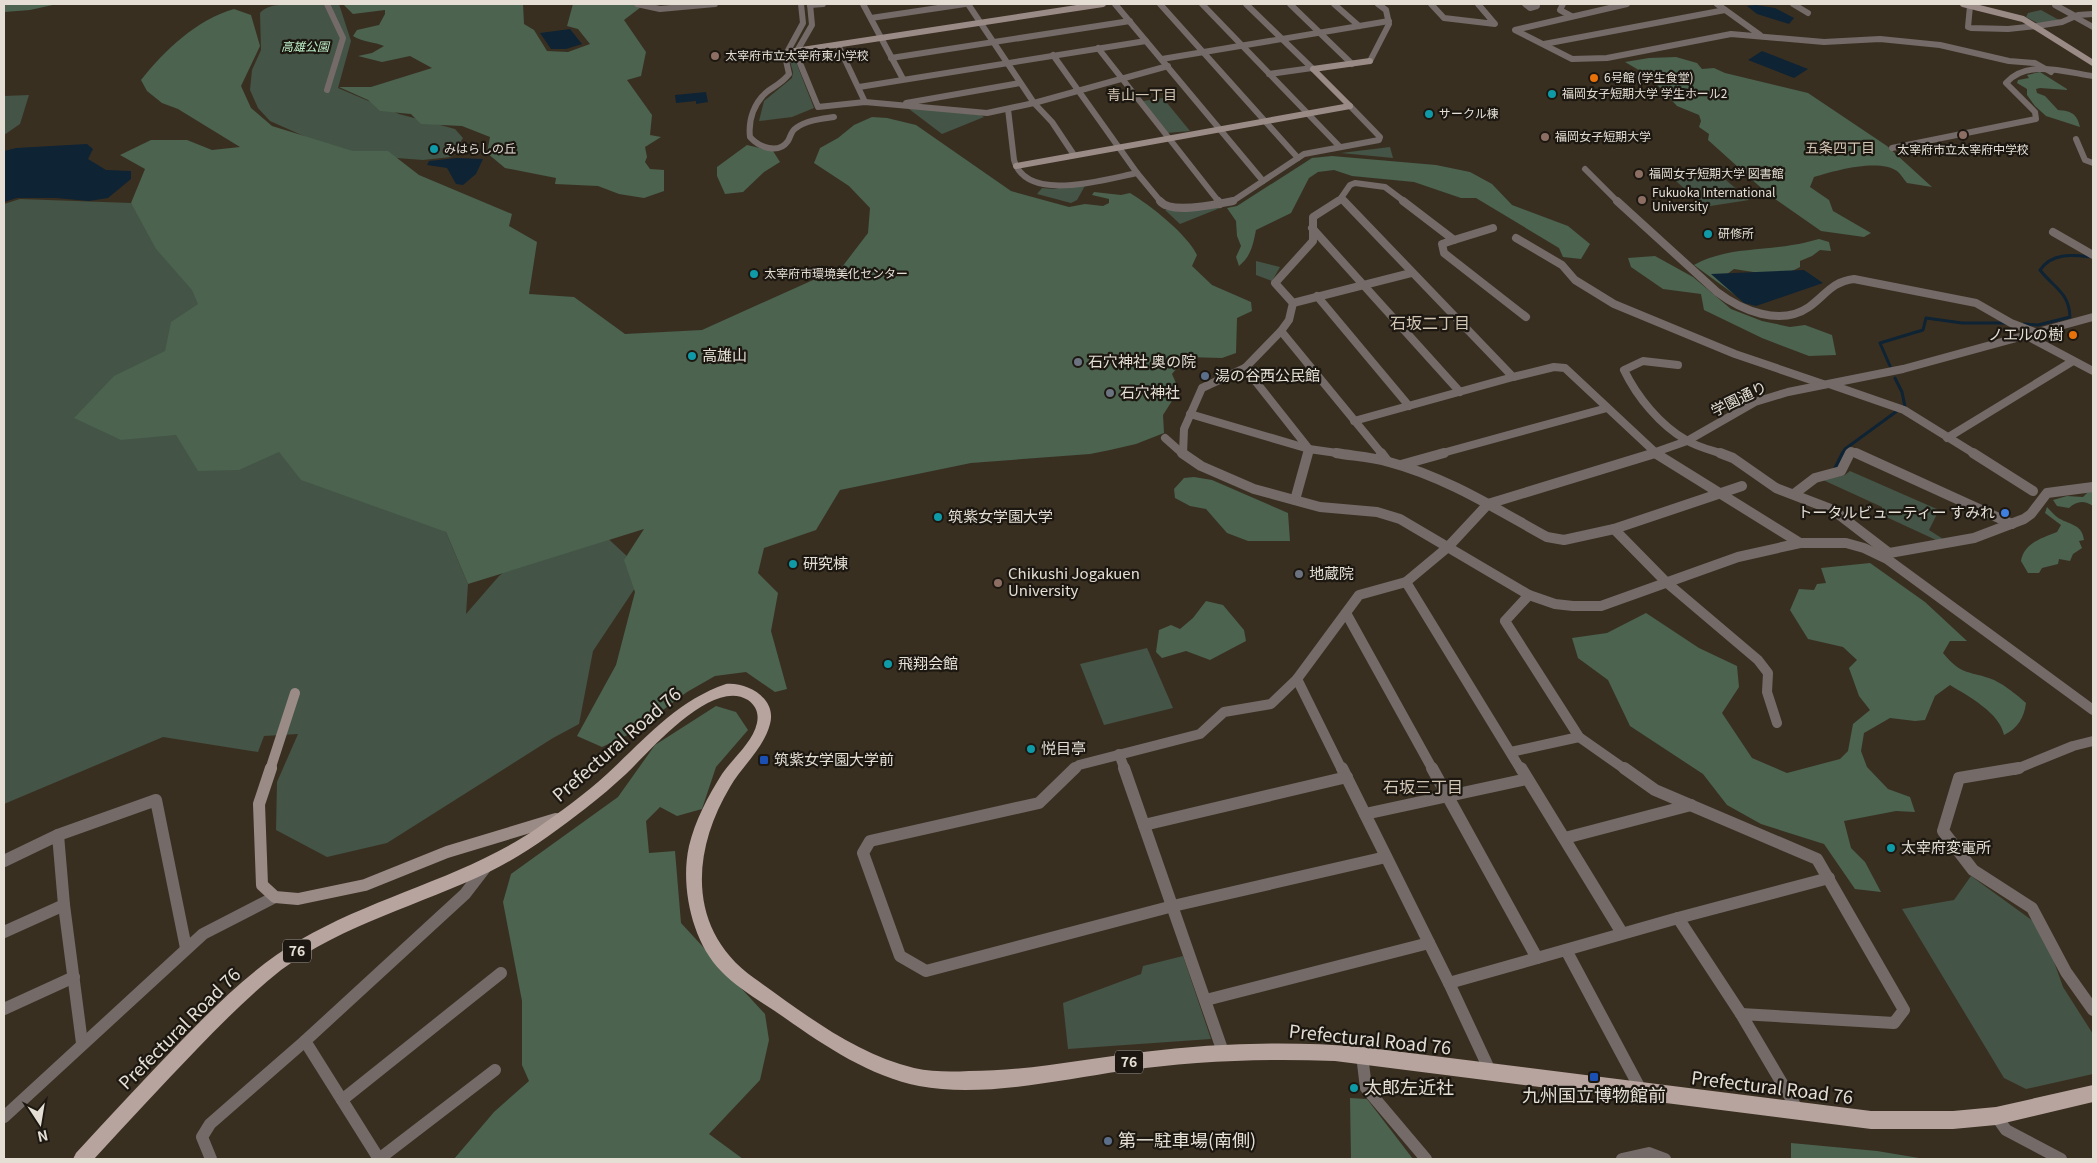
<svg xmlns="http://www.w3.org/2000/svg" width="2097" height="1163" font-family="Georgia,'Noto Sans JP',serif">
<style>
.green{fill:#445446}
.forest{fill:#4b634f}
.water{fill:#0e2334}
.lines{fill:none;stroke-linecap:round;stroke-linejoin:round}
.stream-far1{stroke:#0e2334;stroke-width:3}
.stream{stroke:#0e2334;stroke-width:4}
.street-far3{stroke:#746b68;stroke-width:6}
.street-far2{stroke:#746b68;stroke-width:8}
.street-far1{stroke:#746b68;stroke-width:10}
.street{stroke:#746b68;stroke-width:12}
.secondary-far2{stroke:#9a8b87;stroke-width:6}
.secondary-far1{stroke:#9a8b87;stroke-width:10}
.secondary{stroke:#9a8b87;stroke-width:12}
.primary{fill:#b7a49e;fill-rule:evenodd}
.education-dot{fill:#8d6e63;stroke:#1c1811;stroke-width:2}
.food-dot{fill:#e8710a;stroke:#1c1811;stroke-width:2}
.culture-dot{fill:#0f9aa8;stroke:#1c1811;stroke-width:2}
.worship-dot{fill:#6b7280;stroke:#1c1811;stroke-width:2}
.service-dot{fill:#5c6f8a;stroke:#1c1811;stroke-width:2}
.shop-dot{fill:#3f7fe0;stroke:#1c1811;stroke-width:2}
.transit-dot{fill:#1a4fb4;stroke:#1c1811;stroke-width:2}
.labels{text-anchor:middle;stroke-width:4.5;stroke-linejoin:round;paint-order:stroke}
.far-park-label{font-size:12px;font-style:italic;fill:#bcecc5;stroke:#1c1811}
.far-poi-label{font-size:12px;fill:#e4ded5;stroke:#1c1811;text-anchor:start}
.far-neighbourhood-label{font-size:14px;fill:#d2c5b4;stroke:#1c1811}
.shield{fill:#1c1811;stroke:#a8a39a;stroke-width:1}
.shield-label{font-size:14px;font-weight:bold;fill:#e4ded5}
.poi-label{font-size:15px;fill:#e4ded5;stroke:#1c1811;text-anchor:start}
.street-label{font-size:15px;fill:#e4ded5;stroke:#1c1811}
.neighbourhood-label{font-size:16px;fill:#d2c5b4;stroke:#1c1811}
.near-street-label{font-size:18px;fill:#e4ded5;stroke:#1c1811}
.near-poi-label{font-size:18px;fill:#e4ded5;stroke:#1c1811;text-anchor:start}
</style>
<rect width="100%" height="100%" fill="#392f21"/>
<!-- green -->
<g class="green">
<path d="M297 4H339L351 41 338 88 399 114 455 129 463 138 451 157 423 160 344 154 270 121 258 108 250 90 252 70 261 50 260 13C269 3 284 5 297 4Z"/>
<polygon points="2041,10 2059,20 2039,24 2026,17 2028,13"/>
<polygon points="794,57 814,108 792,117 759,121 764,101 792,78 793,72 789,58"/>
<polygon points="29,95 20,124 4,135 4,96"/>
<polygon points="1163,98 1190,131 1167,133 1143,101"/>
<polygon points="910,108 981,115 984,117 942,134 909,109"/>
<polygon points="1390,147 1393,158 1341,153"/>
<polygon points="1719,174 1749,200 1704,207 1675,180"/>
<polygon points="1086,184 1077,200 1071,203 1037,194 1042,188 1054,189"/>
<polygon points="20,199 131,203 221,294 298,448 446,532 468,584 466,614 499,576 523,557 601,532 645,573 593,651 579,724 553,738 387,843 327,857 276,830 277,782 298,734 264,736 258,752 163,737 4,804 4,204"/>
<polygon points="1225,206 1180,224 1165,210"/>
<polygon points="1256,261 1280,267 1272,281 1256,275"/>
<polygon points="1850,471 1939,510 1929,530 1943,539 1936,540 1882,515 1882,507 1823,480 1845,475"/>
<polygon points="1147,648 1173,708 1104,725 1080,664"/>
<polygon points="1971,876 2033,921 2052,956 2063,987 2093,1034 2093,1074 2026,1089 2004,1078 1902,909 1954,900"/>
<polygon points="1183,956 1211,1039 1068,1049 1063,1003 1141,974 1143,966"/>
</g>
<!-- forest -->
<g class="forest">
<polygon points="4,4 57,4 30,10 4,12"/>
<path d="M348 4H523L524 24 534 30 547 51 568 52 590 44 578 29 567 26 573 4H631L641 7 624 20 646 52 641 76 627 80 652 115 650 135 661 137 645 147 647 157 645 162 650 169 664 170V191L644 198 619 194 598 186 555 184 556 178 505 168 487 153 490 137 462 126 421 124 411 114 380 111 368 100 339 87H371L432 68 410 56 382 62 358 56 372 53 384 46C375 42 362 42 353 36L357 30 379 25 385 14V10L353 14 344 5Z"/>
<path d="M234 9 251 15 260 46 241 86 251 108 272 126 353 151H388L419 175 512 214 509 226 537 242 529 294 574 297 625 334 702 330 842 267 868 233 870 208 849 186 814 163 820 148 838 138 854 125 872 117 887 118 916 125 1011 191 1069 207 1085 204 1103 206 1109 203V199L1092 195 1094 192 1121 195 1130 193C1150 205 1187 234 1197 255L1192 266 1212 285 1251 302 1252 311 1237 318 1236 353 1222 358 1186 357 1172 374 1179 390 1163 415 1164 433 1136 444 1110 450 1090 454 971 463 840 490 816 530 764 548 758 573 778 593 771 631 787 689 775 692 746 672 715 676 687 692 632 733 602 747 577 736 616 665 635 592 624 560 644 529 468 584 446 532 301 480 279 452 239 470 198 471 176 435 121 440 74 418 114 376 165 351 171 322 198 304 192 290 156 249 131 203 145 169 120 155 151 140H187L212 150 240 147 178 109 162 103 147 91 141 80C165 50 196 20 234 9Z"/>
<path d="M1676 57 1697 63 1702 69 1714 68 1725 73 1808 93 1887 146 1932 187 1907 183C1904 180 1901 174 1897 171 1879 158 1833 171 1814 177L1810 187 1829 200 1833 211 1871 233 1864 237 1821 231 1768 194 1708 140 1709 134 1699 127 1701 121 1699 115 1677 106 1649 76 1625 62 1649 58Z"/>
<path d="M2040 72 2067 89V90L2040 88 2036 89 2037 93 2045 96 2058 110C2072 111 2077 114 2080 127L2046 116 2035 106 2027 95V89L2017 83 2018 80 2029 78 2027 75Z"/>
<polygon points="747,145 773,151 780,162 764,172 743,192 725,194 717,176 717,167"/>
<path d="M1332 156 1436 165 1470 172 1492 184 1512 205 1568 226 1590 244 1581 259 1563 257 1559 248 1476 198H1461L1414 182 1352 176 1334 170 1318 172 1309 178 1291 213 1256 230C1253 245 1251 256 1239 266L1236 257 1241 246 1237 236 1236 221 1227 208 1237 206 1312 158Z"/>
<path d="M1819 239 1829 242 1831 251 1820 250 1812 256 1800 261V267C1780 279 1756 272 1734 269L1723 277 1759 300 1735 295 1694 265C1724 248 1759 251 1792 245 1801 244 1810 241 1819 239Z"/>
<polygon points="1655,256 1693,277 1731,309 1762,321 1790,327 1805,325 1832,335 1836,355 1809,356 1762,338 1704,310 1701,294 1663,289 1631,267 1628,258"/>
<polygon points="1194,477 1212,480 1288,513 1290,541 1248,541 1227,533 1206,509 1190,506 1175,498 1174,489 1184,478"/>
<path d="M2090 490 2093 491V506C2084 500 2077 501 2069 508L2057 506 2053 500 2067 496 2083 497Z"/>
<path d="M2047 507C2050 510 2053 514 2057 517 2068 525 2082 523 2084 540L2079 541 2082 548 2073 554 2070 561 2059 559 2058 564 2042 568 2039 573H2028L2021 561C2024 543 2042 538 2057 532L2061 525 2045 513Z"/>
<path d="M1870 563 1925 602 1967 641H1950L1943 653C1963 677 1969 670 1994 680 2006 686 2016 694 2026 703 2024 718 2018 728 2004 735 2000 713 1968 696 1950 685L1935 696 1925 720 1915 721 1890 718 1864 733 1861 751 1867 767 1888 789 1910 797 1915 812 1896 811 1844 821 1851 848 1865 862 1881 892 1855 889 1824 844 1761 824 1727 805 1703 774 1630 726 1608 680 1578 658 1572 638 1607 633 1646 613 1699 648 1737 666 1739 687 1722 713 1752 758 1787 773 1840 759 1848 751 1853 724 1870 710 1859 696 1849 668 1857 660 1843 647 1808 639 1790 610 1799 589 1814 590 1817 584 1826 583 1821 568Z"/>
<polygon points="1206,601 1223,605 1244,630 1246,641 1210,660 1186,651 1162,658 1156,652 1159,630 1171,625 1180,629 1193,618"/>
<polygon points="716,706 736,712 748,730 716,767 702,809 677,816 660,807 646,821 649,853 675,851 681,923 765,1014 769,1040 760,1080 709,1134 743,1159 454,1159 494,1112 529,1081 522,1065 522,1001 503,902 511,874 618,797 655,745"/>
<polygon points="1350,1098 1367,1099 1413,1159 1351,1159"/>
<polygon points="1791,1143 1877,1151 1925,1159 1791,1159"/>
</g>
<!-- water -->
<g class="water">
<polygon points="1756,5 1775,8 1794,18 1789,24 1757,14 1747,6"/>
<polygon points="570,29 582,44 566,49 551,49 540,33"/>
<polygon points="1762,51 1808,69 1794,78 1748,60"/>
<polygon points="706,92 708,102 696,104 696,101 676,103 675,95"/>
<polygon points="87,144 93,149 88,159 106,170 131,171 131,179 108,198 89,201 56,198 17,198 4,202 4,151 16,148"/>
<polygon points="457,158 483,159 476,174 463,185 456,184 447,168 427,165 429,161"/>
<polygon points="1804,270 1823,283 1756,306 1744,303 1711,274"/>
</g>
<g class="lines">
<!-- stream-far1 -->
<g class="stream-far1">
<path d="M2024 324 2038 325 2070 317C2069 292 2054 288 2040 270 2052 252 2073 255 2092 257"/>
<polyline points="1890,366 1880,343 1923,330 1926,318 1962,323 2006,323"/>
<polyline points="1895,378 1902,392 1905,407"/>
<polyline points="1842,454 1845,449 1897,411"/>
</g>
<!-- stream -->
<polyline class="stream" points="1835,469 1843,453"/>
<!-- street-far3 -->
<g class="street-far3">
<polyline points="327,4 343,38 327,90"/>
<polyline points="637,4 660,9 715,4"/>
<path d="M801 4 803 23 785 56 789 74C783 82 775 86 768 91 754 102 748 120 750 137 759 147 778 155 788 141 791 136 791 131 796 128 807 120 821 119 834 117"/>
<polyline points="863,4 903,79"/>
<polyline points="968,4 1034,103 1052,122 1074,155"/>
<polyline points="1115,4 1263,181"/>
<polyline points="1160,4 1298,158"/>
<polyline points="1202,4 1340,147"/>
<polyline points="1246,4 1313,69"/>
<polyline points="1290,4 1352,64"/>
<polyline points="1334,4 1359,26"/>
<polyline points="1431,4 1444,18 1495,24 1478,4"/>
<polyline points="1525,4 1530,8 1537,6 1537,4"/>
<polyline points="1563,4 1560,10 1571,16"/>
<polyline points="1627,4 1515,30 1572,59 1607,58 1731,34 1824,42 1880,39 1940,45 2009,61 2035,63 2051,72"/>
<polyline points="1717,4 1760,35"/>
<polyline points="1793,4 1808,13"/>
<polyline points="2058,4 2055,5 2075,16"/>
<polyline points="810,5 823,4"/>
<polyline points="1970,6 1968,27 1971,28 2008,29 2037,26 2062,22 2078,15 2093,14"/>
<polyline points="2075,17 2093,27"/>
<polyline points="871,18 965,4"/>
<polyline points="1544,44 1725,10"/>
<polyline points="838,45 865,102"/>
<polyline points="1098,48 1219,202"/>
<polyline points="795,51 818,107 865,102 987,113 1034,103 1168,66"/>
<polyline points="797,51 812,25 810,4"/>
<polyline points="1053,55 1137,173 1161,202"/>
<polyline points="891,58 1130,21"/>
<polyline points="1162,59 1389,21"/>
<polyline points="1370,61 1389,24 1386,10 1378,4"/>
<polyline points="1269,74 1312,68"/>
<polyline points="859,87 1146,41"/>
<polyline points="906,103 1020,83"/>
<path d="M1008 109 1014 160C1026 204 1106 179 1137 173"/>
<polyline points="2076,139 2085,160 2093,163"/>
<path d="M1892 148 2036 119 2035 112 2006 83C2027 59 2065 72 2093 76"/>
<polyline points="1585,169 1618,202"/>
<polyline points="1226,202 1233,201 1304,154 1379,140 1380,137 1350,106"/>
<polyline points="1337,202 1341,198"/>
<polyline points="1345,202 1341,198 1350,185 1355,183 1385,187 1405,202"/>
</g>
<!-- street-far2 -->
<g class="street-far2">
<path d="M1160 201C1171 215 1217 204 1233 201"/>
<polyline points="1218,201 1220,204"/>
<polyline points="1344,201 1513,377 1554,367 1565,368 1657,454"/>
<polyline points="1403,201 1454,240 1442,244 1444,253 1526,317"/>
<path d="M1617 201 1717 292C1741 310 1780 327 1809 307 1826 295 1831 282 1854 279L1976 303 2011 323 2037 333"/>
<polyline points="1312,228 1460,392"/>
<polyline points="2053,232 2093,255"/>
<polyline points="1516,238 1562,265 1575,280 1614,304 1735,354 1823,384"/>
<polyline points="1454,240 1493,228"/>
<polyline points="1317,296 1409,406"/>
<polyline points="1293,303 1411,273"/>
<polyline points="1281,331 1382,454"/>
<polyline points="2027,336 2093,371"/>
<path d="M1678 365 1643 361 1624 370C1637 397 1660 425 1686 440 1697 447 1711 450 1723 454"/>
<polyline points="1829,384 1904,410 1975,454"/>
<polyline points="1190,414 1309,449 1245,368"/>
<polyline points="1354,421 1513,377"/>
<polyline points="1165,438 1183,454"/>
<polyline points="1947,438 2073,361"/>
<polyline points="1183,454 1184,429 1202,388 1245,368 1281,331 1289,320 1293,303 1275,283 1313,241 1313,217 1338,201"/>
<polyline points="1308,454 1309,449 1344,454"/>
<polyline points="1439,454 1607,408"/>
<polyline points="1650,454 1687,441 1755,402 1788,392 1903,369 2093,317"/>
<polyline points="1849,454 1851,451 1858,454"/>
</g>
<!-- street-far1 -->
<g class="street-far1">
<polyline points="1182,453 1201,466 1254,489 1320,507 1377,512 1400,519 1529,595 1555,604 1573,606 1601,606 1738,557 1800,543 1846,543 1864,548 1887,559 2093,710"/>
<path d="M1336 453C1353 456 1372 457 1389 462 1446 477 1496 509 1547 537L1564 540 1614 529 1742 486"/>
<polyline points="1381,453 1387,461"/>
<polyline points="1655,453 1800,543"/>
<polyline points="1720,453 1733,458 1776,488 1833,510 1889,553"/>
<polyline points="1856,453 2012,524"/>
<polyline points="1973,453 2033,491"/>
<polyline points="1401,465 1444,453"/>
<polyline points="1794,494 1815,478 1841,471 1850,453"/>
<polyline points="1295,500 1308,453"/>
<polyline points="1614,529 1666,582 1758,660 1768,673 1767,692 1777,723"/>
<polyline points="1884,554 1974,538 2024,519 2031,514 2047,493 2093,487"/>
<polyline points="1406,582 1521,770"/>
<polyline points="1529,595 1505,621 1579,737 1626,770"/>
<polyline points="1346,613 1433,770"/>
<polyline points="1297,679 1342,770"/>
<polyline points="1511,752 1579,737"/>
<polyline points="1119,754 1125,770"/>
<polyline points="1074,770 1079,765 1200,734 1224,712 1271,704 1297,679 1359,595 1406,582 1448,547 1488,504 1655,453"/>
<polyline points="2014,770 2073,746 2093,741"/>
</g>
<!-- street -->
<g class="street">
<polyline points="1075,768 1039,803 870,841 863,853 900,956 926,971 1173,906 1386,857"/>
<polyline points="1124,768 1223,1052"/>
<polyline points="1342,768 1449,983 1491,1073"/>
<polyline points="1432,768 1537,958"/>
<polyline points="1521,768 1622,933"/>
<polyline points="1624,768 1655,790 1817,859 1904,1010 1894,1023 1741,1014 1799,1112"/>
<polyline points="2019,768 1959,778 1943,831 1973,870 2032,908 2066,972 2093,1010"/>
<polyline points="1365,814 1527,779"/>
<polyline points="1144,825 1347,777"/>
<polyline points="58,835 156,800 186,948"/>
<polyline points="1565,838 1691,805"/>
<polyline points="4,861 58,835 64,905 82,1043"/>
<polyline points="1678,918 1829,878"/>
<polyline points="4,932 64,905"/>
<polyline points="1566,950 1642,1092"/>
<polyline points="1449,983 1678,918 1741,1014"/>
<polyline points="1206,1000 1429,943"/>
<polyline points="4,1009 74,977"/>
<polyline points="1362,1055 1366,1088 1426,1159"/>
<polyline points="342,1100 501,973"/>
<polyline points="1996,1116 2006,1130 2061,1159"/>
<polyline points="4,1117 203,934 275,897"/>
<polyline points="211,1159 202,1137 210,1124 305,1041"/>
<polyline points="379,1159 305,1041 465,894 485,868"/>
<polyline points="379,1159 495,1070"/>
<polyline points="1622,1159 1649,1153 1665,1159"/>
</g>
<!-- secondary-far2 -->
<g class="secondary-far2">
<polyline points="1963,4 2023,19 2093,63"/>
<polyline points="789,52 1103,4"/>
<polyline points="1350,106 1313,69 1370,61"/>
<polyline points="1016,166 1350,106"/>
</g>
<!-- secondary-far1 -->
<polyline class="secondary-far1" points="270,770 295,693"/>
<!-- secondary -->
<polyline class="secondary" points="271,768 259,804 262,885 275,897 298,899 365,885 447,852 556,819"/>
<!-- primary -->
<path class="primary" d="M726 684C748 682 777 699 770 724 764 748 742 766 730 787 691 852 687 930 754 978 803 1013 855 1054 914 1068 932 1072 951 1072 969 1071 1028 1071 1085 1059 1143 1052 1216 1043 1289 1041 1362 1047L1871 1111H1953L1996 1107 2093 1085V1102L1996 1125 1953 1129H1871L1335 1061C1263 1058 1193 1061 1122 1071 1059 1080 982 1098 919 1086 870 1076 826 1047 785 1018 764 1003 739 990 721 971 692 942 680 886 689 846 695 821 708 796 722 774 733 758 753 742 757 723 759 713 756 706 748 700 712 677 649 752 626 774 613 786 600 797 586 808 555 832 524 855 489 872 420 905 344 924 281 970 251 994 224 1021 197 1049 162 1085 128 1122 94 1159H73L76 1153C111 1115 146 1077 182 1040 218 1003 255 966 300 940 375 896 463 878 536 829 560 812 585 794 607 774 644 740 676 701 726 684Z"/>
</g>
<!-- markers -->
<g class="education-dot">
<circle cx="715" cy="56" r="5"/>
<circle cx="1963" cy="135" r="5"/>
<circle cx="1545" cy="137" r="5"/>
<circle cx="1639" cy="174" r="5"/>
<circle cx="1642" cy="200" r="5"/>
<circle cx="998" cy="583" r="5"/>
</g>
<g class="food-dot">
<circle cx="1594" cy="78" r="5"/>
<circle cx="2073" cy="335" r="5"/>
</g>
<g class="culture-dot">
<circle cx="1552" cy="94" r="5"/>
<circle cx="1429" cy="114" r="5"/>
<circle cx="434" cy="149" r="5"/>
<circle cx="1708" cy="234" r="5"/>
<circle cx="754" cy="274" r="5"/>
<circle cx="692" cy="356" r="5"/>
<circle cx="938" cy="517" r="5"/>
<circle cx="793" cy="564" r="5"/>
<circle cx="888" cy="664" r="5"/>
<circle cx="1031" cy="749" r="5"/>
<circle cx="1891" cy="848" r="5"/>
<circle cx="1354" cy="1088" r="5"/>
</g>
<g class="worship-dot">
<circle cx="1078" cy="362" r="5"/>
<circle cx="1110" cy="393" r="5"/>
<circle cx="1299" cy="574" r="5"/>
</g>
<g class="service-dot">
<circle cx="1205" cy="376" r="5"/>
<circle cx="1108" cy="1141" r="5"/>
</g>
<circle class="shop-dot" cx="2005" cy="513" r="5"/>
<g class="transit-dot">
<rect x="759" y="755" width="10" height="10" rx="2.5"/>
<rect x="1589" y="1072" width="10" height="10" rx="2.5"/>
</g>
<g class="labels">
<!-- far-park labels -->
<g class="far-park-label">
<text x="305" y="51">高雄公園</text>
</g>
<!-- far-poi labels -->
<g class="far-poi-label">
<text x="725" y="60">太宰府市立太宰府東小学校</text>
<text x="1604" y="82">6号館 (学生食堂)</text>
<text x="1562" y="98">福岡女子短期大学 学生ホール2</text>
<text x="1439" y="118">サークル棟</text>
<text x="1555" y="141">福岡女子短期大学</text>
<text x="444" y="153">みはらしの丘</text>
<text x="1963" y="154" text-anchor="middle">太宰府市立太宰府中学校</text>
<text x="1649" y="178">福岡女子短期大学 図書館</text>
<text x="1652" y="197">Fukuoka International<tspan x="1652" dy="14">University</tspan></text>
<text x="1718" y="238">研修所</text>
<text x="764" y="278">太宰府市環境美化センター</text>
</g>
<!-- far-neighbourhood labels -->
<g class="far-neighbourhood-label">
<text x="1142" y="100">青山一丁目</text>
<text x="1840" y="153">五条四丁目</text>
</g>
<!-- shield labels -->
<g class="shield">
<rect x="283" y="939.5" width="28" height="23" rx="4"/>
<rect x="1115" y="1050.5" width="28" height="23" rx="4"/>
</g>
<g class="shield-label">
<text x="297" y="956">76</text>
<text x="1129" y="1067">76</text>
</g>
<!-- poi labels -->
<g class="poi-label">
<text x="2063" y="340" text-anchor="end">ノエルの樹</text>
<text x="702" y="361">高雄山</text>
<text x="1088" y="367">石穴神社 奥の院</text>
<text x="1215" y="381">湯の谷西公民館</text>
<text x="1120" y="398">石穴神社</text>
<text x="1995" y="518" text-anchor="end">トータルビューティー すみれ</text>
<text x="948" y="522">筑紫女学園大学</text>
<text x="803" y="569">研究棟</text>
<text x="1008" y="579">Chikushi Jogakuen<tspan x="1008" dy="17">University</tspan></text>
<text x="1309" y="579">地蔵院</text>
<text x="898" y="669">飛翔会館</text>
<text x="1041" y="754">悦目亭</text>
<text x="774" y="765">筑紫女学園大学前</text>
<text x="1901" y="853">太宰府変電所</text>
</g>
<!-- street labels -->
<g class="street-label">
<text transform="translate(1739 399) rotate(-26)" y="5">学園通り</text>
</g>
<!-- neighbourhood labels -->
<g class="neighbourhood-label">
<text x="1430" y="329">石坂二丁目</text>
<text x="1423" y="793">石坂三丁目</text>
</g>
<!-- near-street labels -->
<g class="near-street-label">
<text transform="translate(617 745) rotate(-41)" y="6">Prefectural Road 76</text>
<text transform="translate(180 1029) rotate(-45)" y="6">Prefectural Road 76</text>
<text transform="translate(1370 1040) rotate(6)" y="6">Prefectural Road 76</text>
<text transform="translate(1772 1088) rotate(7)" y="6">Prefectural Road 76</text>
</g>
<!-- near-poi labels -->
<g class="near-poi-label">
<text x="1364" y="1094">太郎左近社</text>
<text x="1594" y="1102" text-anchor="middle">九州国立博物館前</text>
<text x="1118" y="1147">第一駐車場(南側)</text>
</g>
</g>
<!-- border -->
<rect width="2097" height="1163" fill="none" stroke="#e4ded5" stroke-width="10"/>
<!-- north arrow -->
<g transform="translate(40 1123) rotate(168)" stroke="#1c1811" stroke-width="4" paint-order="stroke">
<path d="M0-4L9 19L0 12L-9 19Z" fill="#e4ded5"/>
<text y="-8" font-size="14" font-weight="bold" text-anchor="middle" fill="#e4ded5">N</text>
</g>
</svg>
